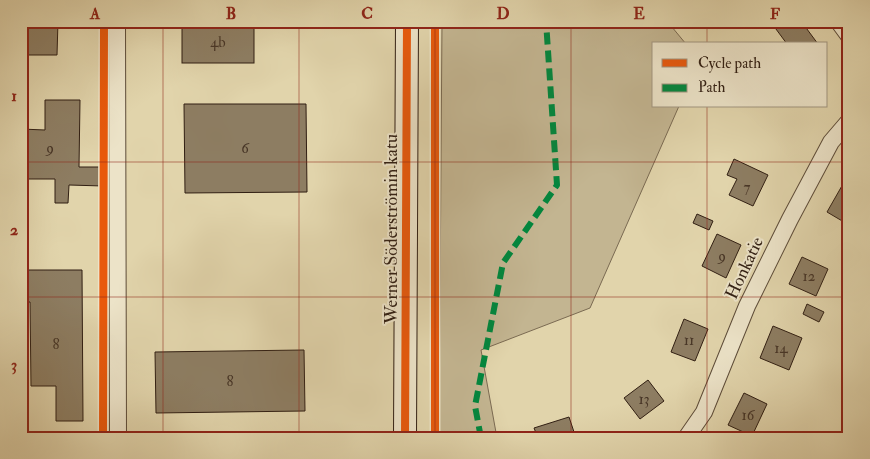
<svg xmlns="http://www.w3.org/2000/svg" width="870" height="459" font-family="'IM FELL Double Pica',serif">
<style>
.green{fill:#c3b591;stroke:#7a6a52}
.building{fill:#8d7d62;stroke:#311f13}
.lines{fill:none;stroke-linecap:round;stroke-linejoin:round}
.street-casing{stroke:#5d4c39;stroke-width:18}
.secondary-casing{stroke:#311f13;stroke-width:24}
.street{stroke:#ece3c8;stroke-width:16}
.secondary{stroke:#ece3c8;stroke-width:22}
.quiet{stroke:#00873e;stroke-width:6;stroke-dasharray:12 6;stroke-linecap:butt}
.cycleway-casing{stroke:#ece3c8;stroke-width:11}
.cycleway{stroke:#e8590c;stroke-width:8}
.grid{fill:none;stroke:#8f2418;stroke-width:1;stroke-opacity:0.55}
.labels{text-anchor:middle;stroke-width:4;stroke-linejoin:round;paint-order:stroke}
.number-label{font-size:15px;fill:#483627}
.street-label{font-size:18px;fill:#311f13;stroke:#ece3c8}
.neatline{fill:none;stroke:#8f2418;stroke-width:2}
.grid-label{font-size:16px;text-anchor:middle;font-weight:bold;fill:#8f2418}
</style>
<rect width="100%" height="100%" fill="#e1d4ab"/>
<filter id="stains"><feTurbulence type="fractalNoise" baseFrequency=".004" numOctaves="4"/><feColorMatrix values="0 0 0 0 .2 0 0 0 0 .09 0 0 0 0 .02 0 0 0 .5 -.17"/></filter>
<radialGradient id="worn" r=".72"><stop offset=".6" stop-color="#630" stop-opacity="0"/><stop offset="1" stop-color="#630" stop-opacity=".3"/></radialGradient>
<!-- green -->
<polygon class="green" points="442,21 667,21 686,44 654,44 654,106 679,106 590,308 481,350 497,438 439,438"/>
<!-- building -->
<g class="building">
<polygon points="21,21 58,21 57,55 21,55"/>
<rect x="182" y="21" width="72" height="42"/>
<polygon points="778,21 801,21 818,44 787,44 773,25"/>
<polygon points="45,100 80,100 79,167 103,167 103,186 69,185 68,203 55,203 55,179 21,179 21,129 45,130"/>
<polygon points="184,104 306,104 307,192 185,193"/>
<polygon points="734,159 768,175 753,206 729,195 737,179 727,175"/>
<polygon points="843,184 849,187 849,225 827,212"/>
<polygon points="697,214 713,221 709,230 693,223"/>
<polygon points="717,234 741,245 726,278 702,266"/>
<polygon points="802,257 828,269 816,296 789,284"/>
<polygon points="21,270 82,270 83,421 56,421 56,386 31,386 30,302 21,302"/>
<polygon points="807,304 824,312 819,322 803,314"/>
<polygon points="684,319 708,329 695,361 671,352"/>
<polygon points="773,326 802,338 789,370 760,358"/>
<polygon points="304,350 305,411 156,413 155,352"/>
<polygon points="648,380 664,401 640,419 624,398"/>
<polygon points="744,393 767,404 752,436 728,425"/>
<polygon points="569,417 576,438 538,438 534,428"/>
</g>
<g class="lines">
<defs>
<g id="street">
<polyline points="117,21 118,438"/>
<polyline points="838,21 849,36"/>
<polyline points="21,435 23,438"/>
<polyline points="686,438 704,412 747,306 790,219 831,142 849,121"/>
</g>
<polyline id="secondary" points="405,438 407,21"/>
</defs>
<!-- street casing -->
<use href="#street" class="street-casing"/>
<!-- secondary casing -->
<use href="#secondary" class="secondary-casing"/>
<!-- street -->
<use href="#street" class="street"/>
<!-- secondary -->
<use href="#secondary" class="secondary"/>
<!-- quiet -->
<polyline class="quiet" points="481,438 475,406 503,263 557,185 546,21"/>
<defs>
<g id="cycleway">
<polyline points="103,438 104,21"/>
<polyline points="405,438 407,21"/>
<polyline points="435,438 435,21"/>
</g>
</defs>
<!-- cycleway casing -->
<use href="#cycleway" class="cycleway-casing"/>
<!-- cycleway -->
<use href="#cycleway" class="cycleway"/>
</g>
<!-- grid -->
<path class="grid" d="M163 21V438M299 21V438M435 21V438M571 21V438M707 21V44M707 106V438M21 162H849M21 297H849"/>
<g class="labels">
<!-- number labels -->
<g class="number-label">
<text x="218" y="47">4b</text>
<text x="50" y="153">9</text>
<text x="245" y="153">6</text>
<text x="747" y="192">7</text>
<text x="722" y="261">9</text>
<text x="809" y="281">12</text>
<text x="689" y="345">11</text>
<text x="56" y="349">8</text>
<text x="781" y="353">14</text>
<text x="230" y="386">8</text>
<text x="644" y="404">13</text>
<text x="748" y="420">16</text>
</g>
<!-- street labels -->
<g class="street-label">
<text transform="translate(391 229) rotate(-90)" y="6">Werner Söderströmin katu</text>
<text transform="translate(744 268) rotate(-65)" y="6">Honkatie</text>
</g>
</g>
<!-- margin -->
<rect width="870" height="459" fill="none" stroke="#e1d4ab" stroke-width="55"/>
<!-- legend -->
<rect x="652" y="42" width="175" height="65" fill="#ece3c8" stroke="#a19580"/>
<rect x="662" y="59" width="25" height="8" fill="#e8590c" stroke="#a19580"/>
<text x="698" y="68" font-size="15" fill="#311f13">Cycle path</text>
<rect x="662" y="84" width="25" height="8" fill="#00873e" stroke="#a19580"/>
<text x="698" y="92" font-size="15" fill="#311f13">Path</text>
<rect x="28" y="28" width="814" height="404" class="neatline"/>
<g class="grid-label">
<text x="95" y="19">A</text>
<text x="231" y="19">B</text>
<text x="367" y="19">C</text>
<text x="503" y="19">D</text>
<text x="639" y="19">E</text>
<text x="775" y="19">F</text>
<text x="14" y="101">1</text>
<text x="14" y="235">2</text>
<text x="14" y="370">3</text>
</g>
<rect width="100%" height="100%" filter="url(#stains)"/>
<rect width="100%" height="100%" fill="url(#worn)"/>
</svg>
